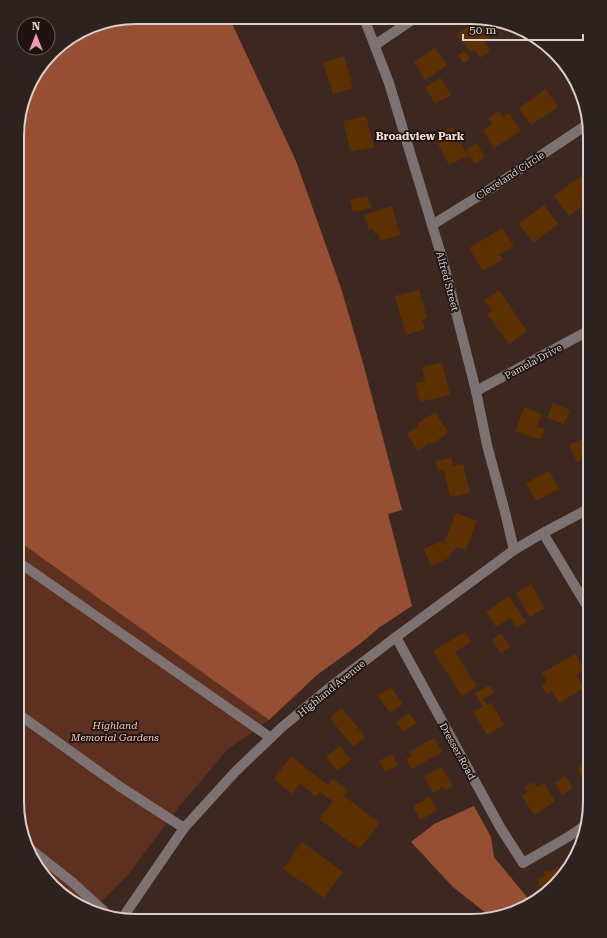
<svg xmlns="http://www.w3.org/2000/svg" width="607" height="938" font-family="'Roboto Serif',serif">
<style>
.green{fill:#5d301f}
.forest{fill:#974f33}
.building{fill:#5d3002}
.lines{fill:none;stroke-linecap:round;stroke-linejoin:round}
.minor{stroke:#7d7172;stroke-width:10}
.labels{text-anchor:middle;stroke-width:3.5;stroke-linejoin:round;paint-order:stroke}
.street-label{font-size:10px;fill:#dccec9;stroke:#1d1310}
.park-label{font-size:10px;font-style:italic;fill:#f9cdbd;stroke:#1d1310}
.neighbourhood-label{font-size:11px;font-weight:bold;fill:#f5dad0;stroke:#1d1310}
.rim{fill:none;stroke:#dccec9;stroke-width:2}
</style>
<rect width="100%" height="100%" fill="#3c2820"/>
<!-- green -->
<polygon class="green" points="17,540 269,720 227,750 178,808 128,875 94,909 45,872 26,848 17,802"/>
<!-- forest -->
<g class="forest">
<polygon points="136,17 229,17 296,161 341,288 363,363 402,510 388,514 412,606 380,627 361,643 317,675 269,720 17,540 18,120 33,77 58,46 97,23"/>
<polygon points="474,806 491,837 494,857 530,901 517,912 491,917 453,887 411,842 434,824"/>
<polygon points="45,872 93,909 64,897"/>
</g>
<!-- building -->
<g class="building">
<polygon points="481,18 488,19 498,32 484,41 490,51 480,58 474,49 470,52 457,34"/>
<polygon points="435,48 447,65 425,80 414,62"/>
<polygon points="465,51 470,59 463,63 458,55"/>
<polygon points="344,56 353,88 333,94 323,63"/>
<polygon points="441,78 451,95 435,104 425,87"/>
<polygon points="546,89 558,107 531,125 519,108"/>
<polygon points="499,111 503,117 509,113 521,131 494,148 483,130 492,124 488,118"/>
<polygon points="366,116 374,147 351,152 343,121"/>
<polygon points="452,127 468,156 449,165 434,136"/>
<polygon points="477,143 485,158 474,164 466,149"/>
<polygon points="581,176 590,188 590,200 569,216 554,196"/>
<polygon points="368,196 371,208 353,212 350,200"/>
<polygon points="544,205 558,224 533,243 519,223"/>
<polygon points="392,206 400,235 381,241 378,233 375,234 373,229 369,230 364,215"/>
<polygon points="502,228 514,246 499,255 503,259 483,271 469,248"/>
<polygon points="419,290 427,318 422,320 425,329 406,335 395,296"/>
<polygon points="499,290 527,331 509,344 487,314 492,311 484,301"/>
<polygon points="442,363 450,395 420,402 415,383 425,381 422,367"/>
<polygon points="553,403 570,410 564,424 547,418"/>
<polygon points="524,407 542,414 537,426 545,429 541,440 515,431"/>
<polygon points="435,412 448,432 432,444 430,442 418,451 407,434 418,426 417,424"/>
<polygon points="584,438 590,449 590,456 577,462 569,445"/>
<polygon points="451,458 453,466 463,464 470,493 450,497 444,470 438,471 436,461"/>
<polygon points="549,471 559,489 536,501 526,483"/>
<polygon points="456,513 477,521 466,550 458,547 448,556 449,558 431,566 424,549 442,541 443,545 447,542 445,542"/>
<polygon points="531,584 545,608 530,617 516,593"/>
<polygon points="509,596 526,622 517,628 510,618 496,627 486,612"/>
<polygon points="465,632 471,642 455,652 477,686 462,696 433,651"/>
<polygon points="501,633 510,647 501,653 492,640"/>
<polygon points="575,654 585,670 577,675 584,688 559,703 552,691 546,694 541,685 547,682 542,673"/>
<polygon points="490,685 494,693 483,699 487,705 491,702 504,725 487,735 473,712 483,707 475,693"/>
<polygon points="391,687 403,704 390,713 378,696"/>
<polygon points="342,708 365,737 353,747 330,718"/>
<polygon points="409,713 416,723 403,732 396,722"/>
<polygon points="434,738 442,752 412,769 406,759 412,756 409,752"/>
<polygon points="340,746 351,760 337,771 326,757"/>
<polygon points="392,754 398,765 385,772 379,761"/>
<polygon points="291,756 328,785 333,779 348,791 344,796 380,823 359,849 319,819 333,801 320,792 316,797 300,784 292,794 274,779"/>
<polygon points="590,760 590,781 587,784 577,769"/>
<polygon points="441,767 453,786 445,790 443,787 433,793 424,777"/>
<polygon points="565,776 573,788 562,795 555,783"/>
<polygon points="534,782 537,787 544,783 555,801 534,815 522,796 528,792 525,787"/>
<polygon points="430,797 437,811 420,820 413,806"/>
<polygon points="302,842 343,872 324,898 283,869"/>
<polygon points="558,867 563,874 543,890 537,880 545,875 544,872 548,870 549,872"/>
</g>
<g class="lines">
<!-- minor -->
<g class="minor">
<polyline points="364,18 389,83 443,261 476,391 487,445 505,512 514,550"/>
<polyline points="375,45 415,18"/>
<polyline points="432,225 495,186 588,124"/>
<polyline points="476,391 590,330"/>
<polyline points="543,533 590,611"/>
<polyline points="17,561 271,738"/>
<polyline points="396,637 500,827 523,863 568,837 584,826"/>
<polyline points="17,713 119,786 184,828"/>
<polyline points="25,845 72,882 108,915"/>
<polyline points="121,920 184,828 235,772 281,728 329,688 396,637 514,550 543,533 590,508"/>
</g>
</g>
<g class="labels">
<!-- street labels -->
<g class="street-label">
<text transform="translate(510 175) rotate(-33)" y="4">Cleveland Circle</text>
<text transform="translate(448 281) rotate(75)" y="4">Alfred Street</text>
<text transform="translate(533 361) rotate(-28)" y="4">Pamela Drive</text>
<text transform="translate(331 688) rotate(-39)" y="4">Highland Avenue</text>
<text transform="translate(458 751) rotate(61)" y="4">Dresser Road</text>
</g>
<!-- park labels -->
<g class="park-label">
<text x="115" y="729">Highland<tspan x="115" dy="12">Memorial Gardens</tspan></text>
</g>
<!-- neighbourhood labels -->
<g class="neighbourhood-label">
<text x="420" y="140">Broadview Park</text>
</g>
</g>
<!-- crop -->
<path d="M0 0H607V938H0ZM136 24H471A112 112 0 0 1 583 136V802A112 112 0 0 1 471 914H136A112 112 0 0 1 24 802V136A112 112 0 0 1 136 24Z" fill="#2c221f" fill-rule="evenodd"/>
<path class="rim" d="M136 24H471A112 112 0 0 1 583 136V802A112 112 0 0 1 471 914H136A112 112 0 0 1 24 802V136A112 112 0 0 1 136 24Z"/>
<!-- north arrow -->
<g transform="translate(36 36)"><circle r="19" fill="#1d1310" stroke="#695e5a"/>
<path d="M0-3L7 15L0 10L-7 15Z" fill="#f09ab4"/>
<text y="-6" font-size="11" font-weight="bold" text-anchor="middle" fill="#dccec9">N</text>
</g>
<!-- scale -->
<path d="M463 34v6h120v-6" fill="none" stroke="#dccec9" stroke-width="2"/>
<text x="469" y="34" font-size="12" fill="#dccec9" stroke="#1d1310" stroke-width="3" paint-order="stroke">50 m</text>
</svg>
